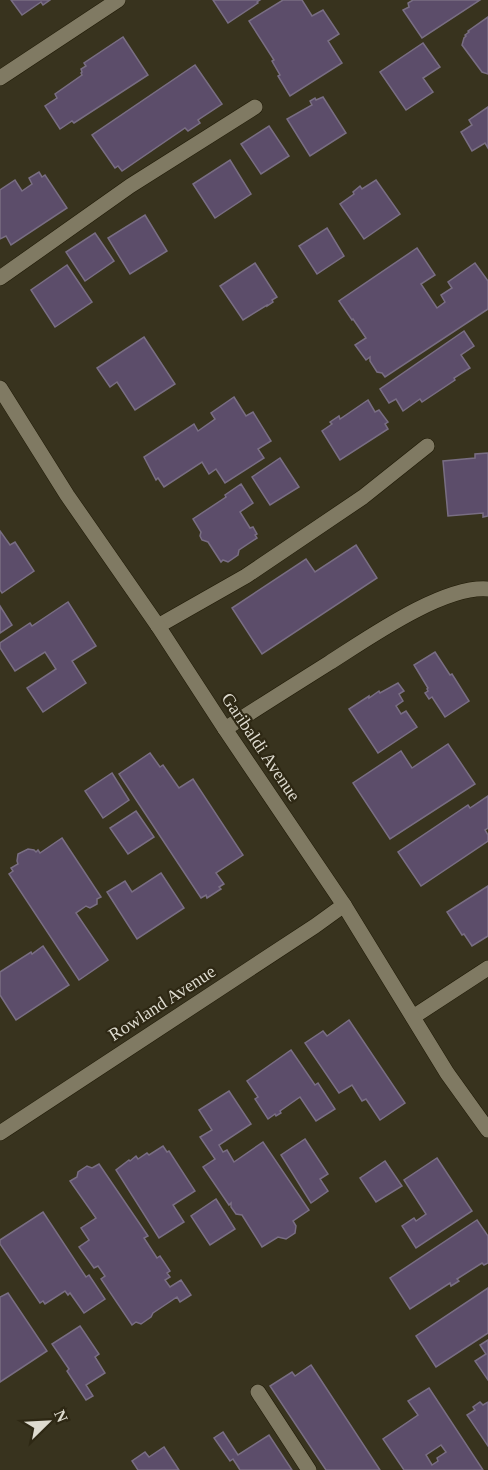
<svg xmlns="http://www.w3.org/2000/svg" width="488" height="1470" font-family="'Times New Roman',serif">
<style>
.building{fill:#5c4d6a;stroke:#796e83;stroke-width:1.5;fill-rule:evenodd}
.lines{fill:none;stroke-linecap:round;stroke-linejoin:round}
.lane-casing{stroke:#1f1a06;stroke-width:16}
.street-casing{stroke:#1f1a06;stroke-width:16}
.secondary-casing{stroke:#1f1a06;stroke-width:16}
.lane{stroke:#807a63;stroke-width:15}
.street{stroke:#807a63;stroke-width:15}
.secondary{stroke:#807a63;stroke-width:15}
.labels{text-anchor:middle;stroke-width:4.5;stroke-linejoin:round;paint-order:stroke}
.street-label{font-size:18px;fill:#dedbcf;stroke:#2e2814}
</style>
<rect width="100%" height="100%" fill="#38331e"/>
<!-- building -->
<g class="building">
<polygon points="11,0 50,0 43,5 41,2 22,15"/>
<polygon points="213,0 260,0 257,2 258,3 228,23"/>
<polygon points="283,0 302,0 312,16 323,10 339,34 328,41 342,63 290,96 278,76 280,75 272,61 274,60 249,21"/>
<polygon points="413,0 480,0 422,38 403,10 409,7 408,3"/>
<polygon points="488,17 488,74 482,72 462,45 464,38 466,36 465,35 469,32 468,31"/>
<polygon points="123,37 148,75 74,123 72,121 60,129 45,106 57,98 55,94 82,75 81,73 82,72 81,69 86,66 84,63"/>
<polygon points="423,43 440,67 423,78 433,92 406,110 380,72"/>
<polygon points="195,65 222,104 198,120 200,123 188,131 185,128 122,171 118,166 115,168 92,135"/>
<polygon points="323,97 346,133 310,156 287,119 312,105 310,101 315,98 316,100"/>
<polygon points="488,107 488,148 485,143 472,151 461,132 472,125 469,120"/>
<polygon points="269,126 289,156 261,174 241,144"/>
<polygon points="230,160 251,194 215,218 193,184"/>
<polygon points="39,172 42,177 45,175 67,208 11,245 6,236 0,239 0,190 15,180 22,191 32,184 29,178"/>
<polygon points="376,180 400,214 364,239 340,204 354,194 353,192 360,186 362,189"/>
<polygon points="145,215 167,251 130,274 108,238"/>
<polygon points="327,228 344,256 317,274 299,246"/>
<polygon points="95,233 114,261 85,281 66,252"/>
<polygon points="417,248 435,275 421,284 437,308 445,302 441,295 452,288 448,282 475,263 488,281 488,309 385,377 382,373 377,372 370,361 370,357 366,360 355,345 366,338 353,319 352,320 339,301"/>
<polygon points="255,263 277,297 272,300 273,302 267,306 267,305 243,320 220,286"/>
<polygon points="67,265 92,302 55,327 31,290"/>
<polygon points="464,331 474,346 461,355 470,368 454,378 455,380 422,402 420,399 403,411 396,399 389,403 380,389"/>
<polygon points="144,337 175,384 135,410 117,382 110,387 97,368"/>
<polygon points="234,397 246,416 253,412 271,441 258,449 264,458 225,483 216,469 209,474 202,462 164,487 158,478 156,480 144,457 194,424 198,431 215,419 211,413"/>
<polygon points="368,400 375,412 379,410 388,422 385,424 388,429 340,460 322,431 332,424 330,422 339,416 340,419"/>
<polygon points="488,453 488,516 483,517 483,513 448,516 443,461 475,458 475,454"/>
<polygon points="280,458 299,487 270,505 252,477"/>
<polygon points="241,484 253,503 240,512 250,528 253,527 257,534 255,535 257,538 239,550 238,555 228,562 223,560 221,562 208,542 202,540 200,536 201,532 193,519 226,497 225,495"/>
<polygon points="0,531 10,545 15,542 34,571 2,593 0,590"/>
<polygon points="356,545 377,578 262,654 232,608 306,559 315,572"/>
<polygon points="68,602 96,646 72,661 86,683 43,712 27,688 56,669 45,652 15,671 0,648 0,643 30,623 32,626"/>
<polygon points="0,606 12,625 0,633"/>
<polygon points="435,652 450,675 452,674 469,701 445,717 432,697 429,699 425,693 428,691 427,689 428,688 414,665"/>
<polygon points="398,683 404,691 399,694 403,701 396,706 401,714 406,711 417,727 378,753 349,709 369,696 369,698 379,691 380,693"/>
<polygon points="448,744 475,784 390,839 353,783 401,751 412,768"/>
<polygon points="150,753 160,767 163,765 179,788 193,779 243,855 216,873 224,884 219,887 221,889 207,898 206,895 201,898 119,774"/>
<polygon points="112,773 129,800 103,818 85,791"/>
<polygon points="488,796 488,828 485,830 488,835 488,841 421,886 398,852 468,805 470,808"/>
<polygon points="136,811 154,837 128,854 110,828"/>
<polygon points="62,838 101,897 97,899 97,904 90,908 86,906 76,913 108,960 79,980 9,874 13,871 11,868 18,864 17,861 18,854 28,849 34,850 36,852 38,850 40,853"/>
<polygon points="161,873 184,908 137,939 107,892 125,881 132,892"/>
<polygon points="488,886 488,936 472,946 464,934 462,935 447,912"/>
<polygon points="43,946 69,985 16,1020 0,995 0,972 31,952 32,954"/>
<polygon points="349,1020 405,1103 380,1120 366,1099 362,1101 352,1085 339,1093 305,1043 323,1031 327,1036"/>
<polygon points="291,1050 315,1085 318,1083 335,1109 316,1121 300,1097 280,1111 281,1113 276,1116 275,1114 268,1119 255,1099 258,1097 247,1081"/>
<polygon points="229,1091 251,1124 219,1145 223,1152 227,1150 234,1162 263,1142 309,1210 293,1221 296,1226 295,1233 286,1239 278,1237 262,1247 242,1215 236,1214 231,1207 231,1203 229,1205 203,1167 215,1159 200,1137 212,1130 199,1110"/>
<polygon points="305,1139 328,1174 320,1179 328,1191 311,1203 281,1155"/>
<polygon points="163,1146 167,1152 169,1151 195,1191 173,1205 184,1222 159,1238 116,1170 129,1160 130,1161 136,1156 138,1159 147,1153 149,1155"/>
<polygon points="437,1158 472,1211 416,1248 402,1226 414,1218 416,1221 426,1214 404,1180"/>
<polygon points="385,1161 402,1186 376,1202 360,1178"/>
<polygon points="99,1164 148,1236 144,1238 157,1258 160,1256 170,1271 167,1273 170,1277 165,1280 170,1287 181,1280 191,1295 180,1302 177,1297 153,1313 151,1317 141,1324 136,1322 132,1325 101,1279 105,1276 98,1266 94,1268 79,1247 89,1240 81,1228 96,1218 70,1181 77,1177 78,1172 87,1166 92,1168"/>
<polygon points="216,1199 235,1229 210,1245 191,1216"/>
<polygon points="43,1212 86,1277 89,1275 105,1299 84,1313 70,1293 68,1295 65,1291 45,1304 43,1301 40,1303 0,1244 0,1240"/>
<polygon points="477,1220 488,1236 488,1263 484,1265 482,1263 457,1279 459,1281 451,1286 450,1283 410,1309 390,1278"/>
<polygon points="488,1288 488,1333 436,1367 416,1336"/>
<polygon points="8,1293 47,1351 0,1382 0,1297"/>
<polygon points="80,1326 99,1354 95,1357 105,1373 86,1385 93,1396 86,1400 67,1371 69,1369 52,1344"/>
<polygon points="488,1340 488,1380 475,1361 486,1354 480,1345"/>
<polygon points="311,1365 380,1470 326,1470 270,1386 292,1372 295,1376"/>
<path d="M429 1388 483 1470H404L383 1439 418 1415 408 1401ZM441 1445 446 1452 437 1458 438 1461 432 1465 426 1455Z"/>
<polygon points="480,1402 483,1405 488,1402 488,1446 467,1415 475,1410 473,1407"/>
<polygon points="223,1432 238,1455 269,1435 292,1470 240,1470 233,1459 230,1461 214,1438"/>
<polygon points="164,1447 179,1470 138,1470 132,1461 145,1452 149,1457"/>
</g>
<g class="lines">
<defs>
<g id="lane">
<polyline points="0,78 118,0"/>
<polyline points="0,278 130,186 255,107"/>
<polyline points="158,626 246,576 363,497 427,446"/>
<polyline points="413,1017 488,968"/>
<polyline points="258,1392 309,1470"/>
</g>
<g id="street">
<path d="M225 729C259 707 294 685 329 663 367 639 443 585 488 589"/>
<polyline points="0,1133 315,926 344,905"/>
</g>
<polyline id="secondary" points="0,388 67,495 158,626 225,729 344,905 447,1073 488,1130"/>
</defs>
<!-- lane casing -->
<use href="#lane" class="lane-casing"/>
<!-- street casing -->
<use href="#street" class="street-casing"/>
<!-- secondary casing -->
<use href="#secondary" class="secondary-casing"/>
<!-- lane -->
<use href="#lane" class="lane"/>
<!-- street -->
<use href="#street" class="street"/>
<!-- secondary -->
<use href="#secondary" class="secondary"/>
</g>
<g class="labels">
<!-- street labels -->
<g class="street-label">
<text transform="translate(261 747) rotate(56)" y="6">Garibaldi Avenue</text>
<text transform="translate(162 1003) rotate(-33)" y="6">Rowland Avenue</text>
</g>
</g>
<!-- north arrow -->
<g transform="translate(48 1422) rotate(66)" stroke="#2e2814" stroke-width="4.5" paint-order="stroke">
<path d="M0-4.5L10 22L0 15L-10 22Z" fill="#dedbcf"/>
<text y="-9" font-size="16" font-weight="bold" text-anchor="middle" fill="#dedbcf">N</text>
</g>
</svg>
